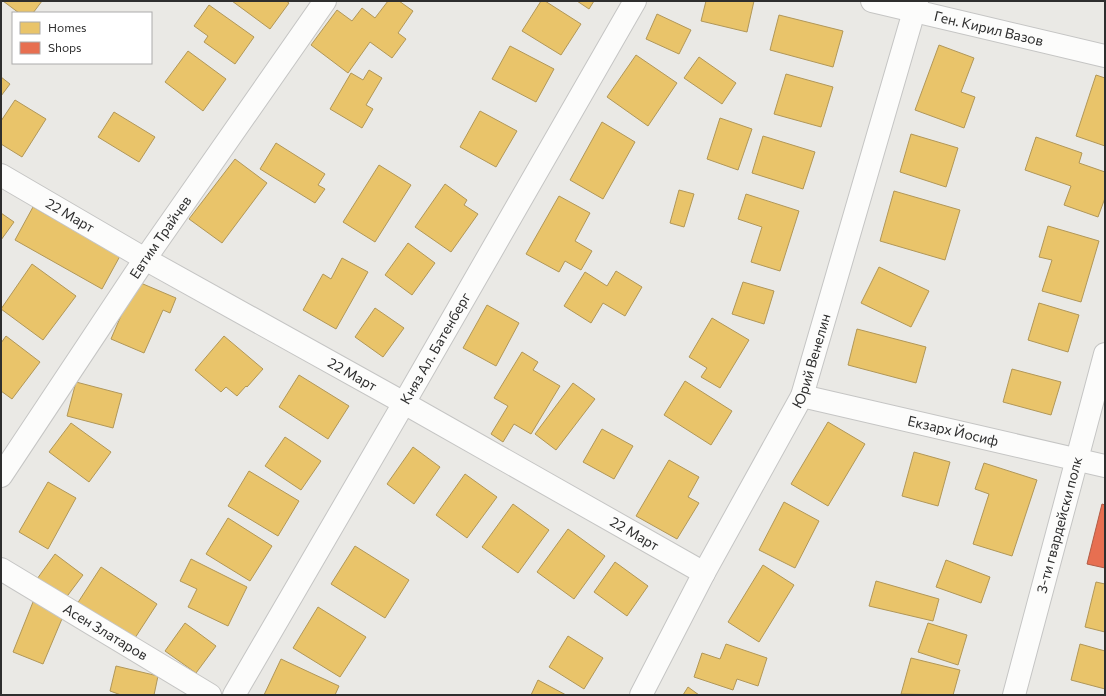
<svg xmlns="http://www.w3.org/2000/svg" width="1106" height="696" font-family="Commissioner,sans-serif">
<style>
.homes{fill:#e9c46a;stroke:#b19758}
.shops{fill:#e76f51;stroke:#b05c46}
.lines{fill:none;stroke-linecap:round;stroke-linejoin:round}
.street-casing{stroke:#c5c5c4;stroke-width:24}
.secondary-casing{stroke:#c5c5c4;stroke-width:24}
.street{stroke:#fcfcfb;stroke-width:22}
.secondary{stroke:#fcfcfb;stroke-width:22}
.labels{text-anchor:middle;stroke-width:4;stroke-linejoin:round;paint-order:stroke}
.street-label{font-size:14px;fill:#2e2e2e;stroke:#fff}
</style>
<rect width="100%" height="100%" fill="#eae9e5"/>
<!-- homes -->
<g class="homes">
<polygon points="3,1 42,1 33,13 19,13"/>
<polygon points="232,1 286,1 289,3 270,29"/>
<polygon points="388,1 399,1 413,11 398,33 406,39 392,58 370,42 348,73 311,45 337,10 352,21 362,8 375,18"/>
<polygon points="541,1 545,1 581,24 561,55 522,31"/>
<polygon points="577,1 594,1 589,9"/>
<polygon points="706,1 754,1 747,32 701,21"/>
<polygon points="209,5 254,37 235,64 204,42 208,36 194,26"/>
<polygon points="657,14 691,30 679,54 646,39"/>
<polygon points="779,15 843,31 833,67 770,50"/>
<polygon points="939,45 974,58 961,92 975,97 964,128 915,110"/>
<polygon points="510,46 554,69 536,102 492,79"/>
<polygon points="188,51 226,79 203,111 165,82"/>
<polygon points="636,55 677,83 648,126 607,97"/>
<polygon points="699,57 736,83 722,104 684,78"/>
<polygon points="369,70 382,78 366,105 373,109 362,128 330,109 351,73 363,80"/>
<polygon points="786,74 833,87 821,127 774,114"/>
<polygon points="1096,75 1105,78 1105,146 1076,136"/>
<polygon points="1,77 10,84 1,96"/>
<polygon points="15,100 46,119 22,157 1,144 1,121"/>
<polygon points="480,111 517,131 496,167 460,147"/>
<polygon points="114,112 155,137 139,162 98,137"/>
<polygon points="720,118 752,129 738,170 707,159"/>
<polygon points="602,122 635,142 603,199 570,180"/>
<polygon points="911,134 958,148 946,187 900,172"/>
<polygon points="763,136 815,152 803,189 752,173"/>
<polygon points="1036,137 1082,153 1079,163 1105,172 1105,198 1098,217 1064,205 1071,186 1025,170"/>
<polygon points="276,143 325,174 318,185 325,189 315,203 260,169"/>
<polygon points="235,159 267,183 222,243 189,219"/>
<polygon points="379,165 411,185 375,242 343,222"/>
<polygon points="445,184 467,200 464,205 478,214 451,252 415,227"/>
<polygon points="679,190 694,194 684,227 670,223"/>
<polygon points="894,191 960,210 945,260 880,241"/>
<polygon points="746,194 799,211 780,271 751,262 762,227 738,219"/>
<polygon points="559,196 590,213 575,241 592,251 581,270 565,261 559,272 526,254"/>
<polygon points="33,207 120,256 102,289 15,240"/>
<polygon points="1,213 14,222 1,240"/>
<polygon points="1048,226 1099,241 1081,302 1042,291 1052,260 1039,257"/>
<polygon points="408,243 435,263 412,295 385,275"/>
<polygon points="342,258 368,272 336,329 303,310 323,274 331,279"/>
<polygon points="32,264 76,296 43,340 1,309"/>
<polygon points="879,267 929,291 911,327 861,303"/>
<polygon points="616,271 642,287 625,316 603,303 591,323 564,306 585,272 607,286"/>
<polygon points="136,281 176,298 170,313 163,310 144,353 111,339"/>
<polygon points="743,282 774,291 764,324 732,314"/>
<polygon points="1039,303 1079,315 1068,352 1028,340"/>
<polygon points="487,305 519,323 496,366 463,348"/>
<polygon points="375,308 404,328 383,357 355,337"/>
<polygon points="712,318 749,340 720,388 701,377 707,368 689,357"/>
<polygon points="857,329 926,347 916,383 848,365"/>
<polygon points="6,336 40,362 12,399 1,391 1,343"/>
<polygon points="224,336 263,369 247,387 246,386 237,396 226,387 221,392 195,370"/>
<polygon points="522,352 538,362 533,370 560,386 531,434 514,424 503,442 491,434 508,406 494,398"/>
<polygon points="1012,369 1061,382 1051,415 1003,402"/>
<polygon points="299,375 349,406 328,439 279,407"/>
<polygon points="685,381 732,411 711,445 664,415"/>
<polygon points="76,382 122,394 113,428 67,416"/>
<polygon points="573,383 595,399 556,450 535,434"/>
<polygon points="828,422 865,444 828,506 791,484"/>
<polygon points="71,423 111,452 89,482 49,452"/>
<polygon points="602,429 633,446 614,479 583,462"/>
<polygon points="285,437 321,461 301,490 265,466"/>
<polygon points="413,447 440,467 414,504 387,484"/>
<polygon points="914,452 950,462 938,506 902,496"/>
<polygon points="669,460 699,477 688,497 699,503 677,539 636,516"/>
<polygon points="984,463 1037,480 1012,556 973,544 989,494 975,489"/>
<polygon points="249,471 299,501 278,536 228,506"/>
<polygon points="465,474 497,497 467,538 436,515"/>
<polygon points="48,482 76,498 48,549 19,532"/>
<polygon points="784,502 819,521 795,568 759,550"/>
<polygon points="513,504 549,530 518,573 482,547"/>
<polygon points="228,518 272,546 250,581 206,554"/>
<polygon points="568,529 605,556 574,599 537,572"/>
<polygon points="355,546 409,580 385,618 331,584"/>
<polygon points="55,554 83,575 65,599 37,579"/>
<polygon points="191,559 247,587 228,626 188,607 197,589 180,581"/>
<polygon points="946,560 990,577 981,603 936,587"/>
<polygon points="615,562 648,586 627,616 594,592"/>
<polygon points="763,565 794,585 759,642 728,622"/>
<polygon points="101,567 157,604 133,641 77,604"/>
<polygon points="876,581 939,599 933,621 869,606"/>
<polygon points="1096,582 1105,584 1105,632 1085,627"/>
<polygon points="33,602 64,614 43,664 13,652"/>
<polygon points="318,607 366,637 340,677 293,648"/>
<polygon points="185,623 216,646 196,673 165,651"/>
<polygon points="928,623 967,635 958,665 918,652"/>
<polygon points="568,636 603,658 584,689 549,667"/>
<polygon points="726,644 767,658 758,686 737,679 733,690 694,677 702,653 720,659"/>
<polygon points="1080,644 1105,651 1105,689 1071,680"/>
<polygon points="911,658 960,670 953,695 901,694"/>
<polygon points="281,659 339,686 335,695 264,695"/>
<polygon points="116,666 158,676 154,695 121,695 110,691"/>
<polygon points="538,680 566,695 531,695"/>
<polygon points="688,687 699,695 683,695"/>
</g>
<!-- shops -->
<polygon class="shops" points="1102,504 1105,505 1105,568 1087,564"/>
<g class="lines">
<defs>
<g id="street">
<path id="s1" d="M872 1 1105 56"/>
<path id="s2" d="M1 175 145 259 404 403 704 573"/>
<path id="s3" d="M802 396 1105 466"/>
<path id="s4" d="M1 476 145 259 325 1"/>
<path id="s5" d="M1 569 210 695"/>
<path id="s6" d="M234 695 404 403 635 1"/>
<path id="s7" d="M1014 695 1105 354"/>
</g>
<g id="secondary">
<path id="s8" d="M641 695 704 573 802 396 917 1"/>
</g>
</defs>
<!-- street casing -->
<use href="#street" class="street-casing"/>
<!-- secondary casing -->
<use href="#secondary" class="secondary-casing"/>
<!-- street -->
<use href="#street" class="street"/>
<!-- secondary -->
<use href="#secondary" class="secondary"/>
</g>
<g class="labels">
<!-- street labels -->
<g class="street-label">
<text dy="5" stroke="none"><textPath href="#s1" startOffset="120">Ген. Кирил Вазов</textPath></text>
<text dy="5" stroke="none"><textPath href="#s2" startOffset="80">22 Март</textPath></text>
<text dy="5" stroke="none"><textPath href="#s4" startOffset="287">Евтим Трайчев</textPath></text>
<text dy="5" stroke="none"><textPath href="#s6" startOffset="401">Княз Ал. Батенберг</textPath></text>
<text dy="5" stroke="none"><textPath href="#s8" startOffset="376">Юрий Венелин</textPath></text>
<text dy="5" stroke="none"><textPath href="#s2" startOffset="404">22 Март</textPath></text>
<text dy="5" stroke="none"><textPath href="#s3" startOffset="155">Екзарх Йосиф</textPath></text>
<text dy="5" stroke="none"><textPath href="#s7" startOffset="176">3-ти гвардейски полк</textPath></text>
<text dy="5" stroke="none"><textPath href="#s2" startOffset="728">22 Март</textPath></text>
<text dy="5" stroke="none"><textPath href="#s5" startOffset="122">Асен Златаров</textPath></text>
</g>
</g>
<!-- border -->
<rect width="1106" height="696" fill="none" stroke="#2e2e2e" stroke-width="4"/>
<!-- legend -->
<rect x="12" y="12" width="140" height="52" fill="#ffffff" stroke="#ababab"/>
<rect x="20" y="22" width="20" height="12" fill="#e9c46a" stroke="#ababab"/>
<text x="48" y="32" font-size="12" fill="#2e2e2e">Homes</text>
<rect x="20" y="42" width="20" height="12" fill="#e76f51" stroke="#ababab"/>
<text x="48" y="52" font-size="12" fill="#2e2e2e">Shops</text>
</svg>
